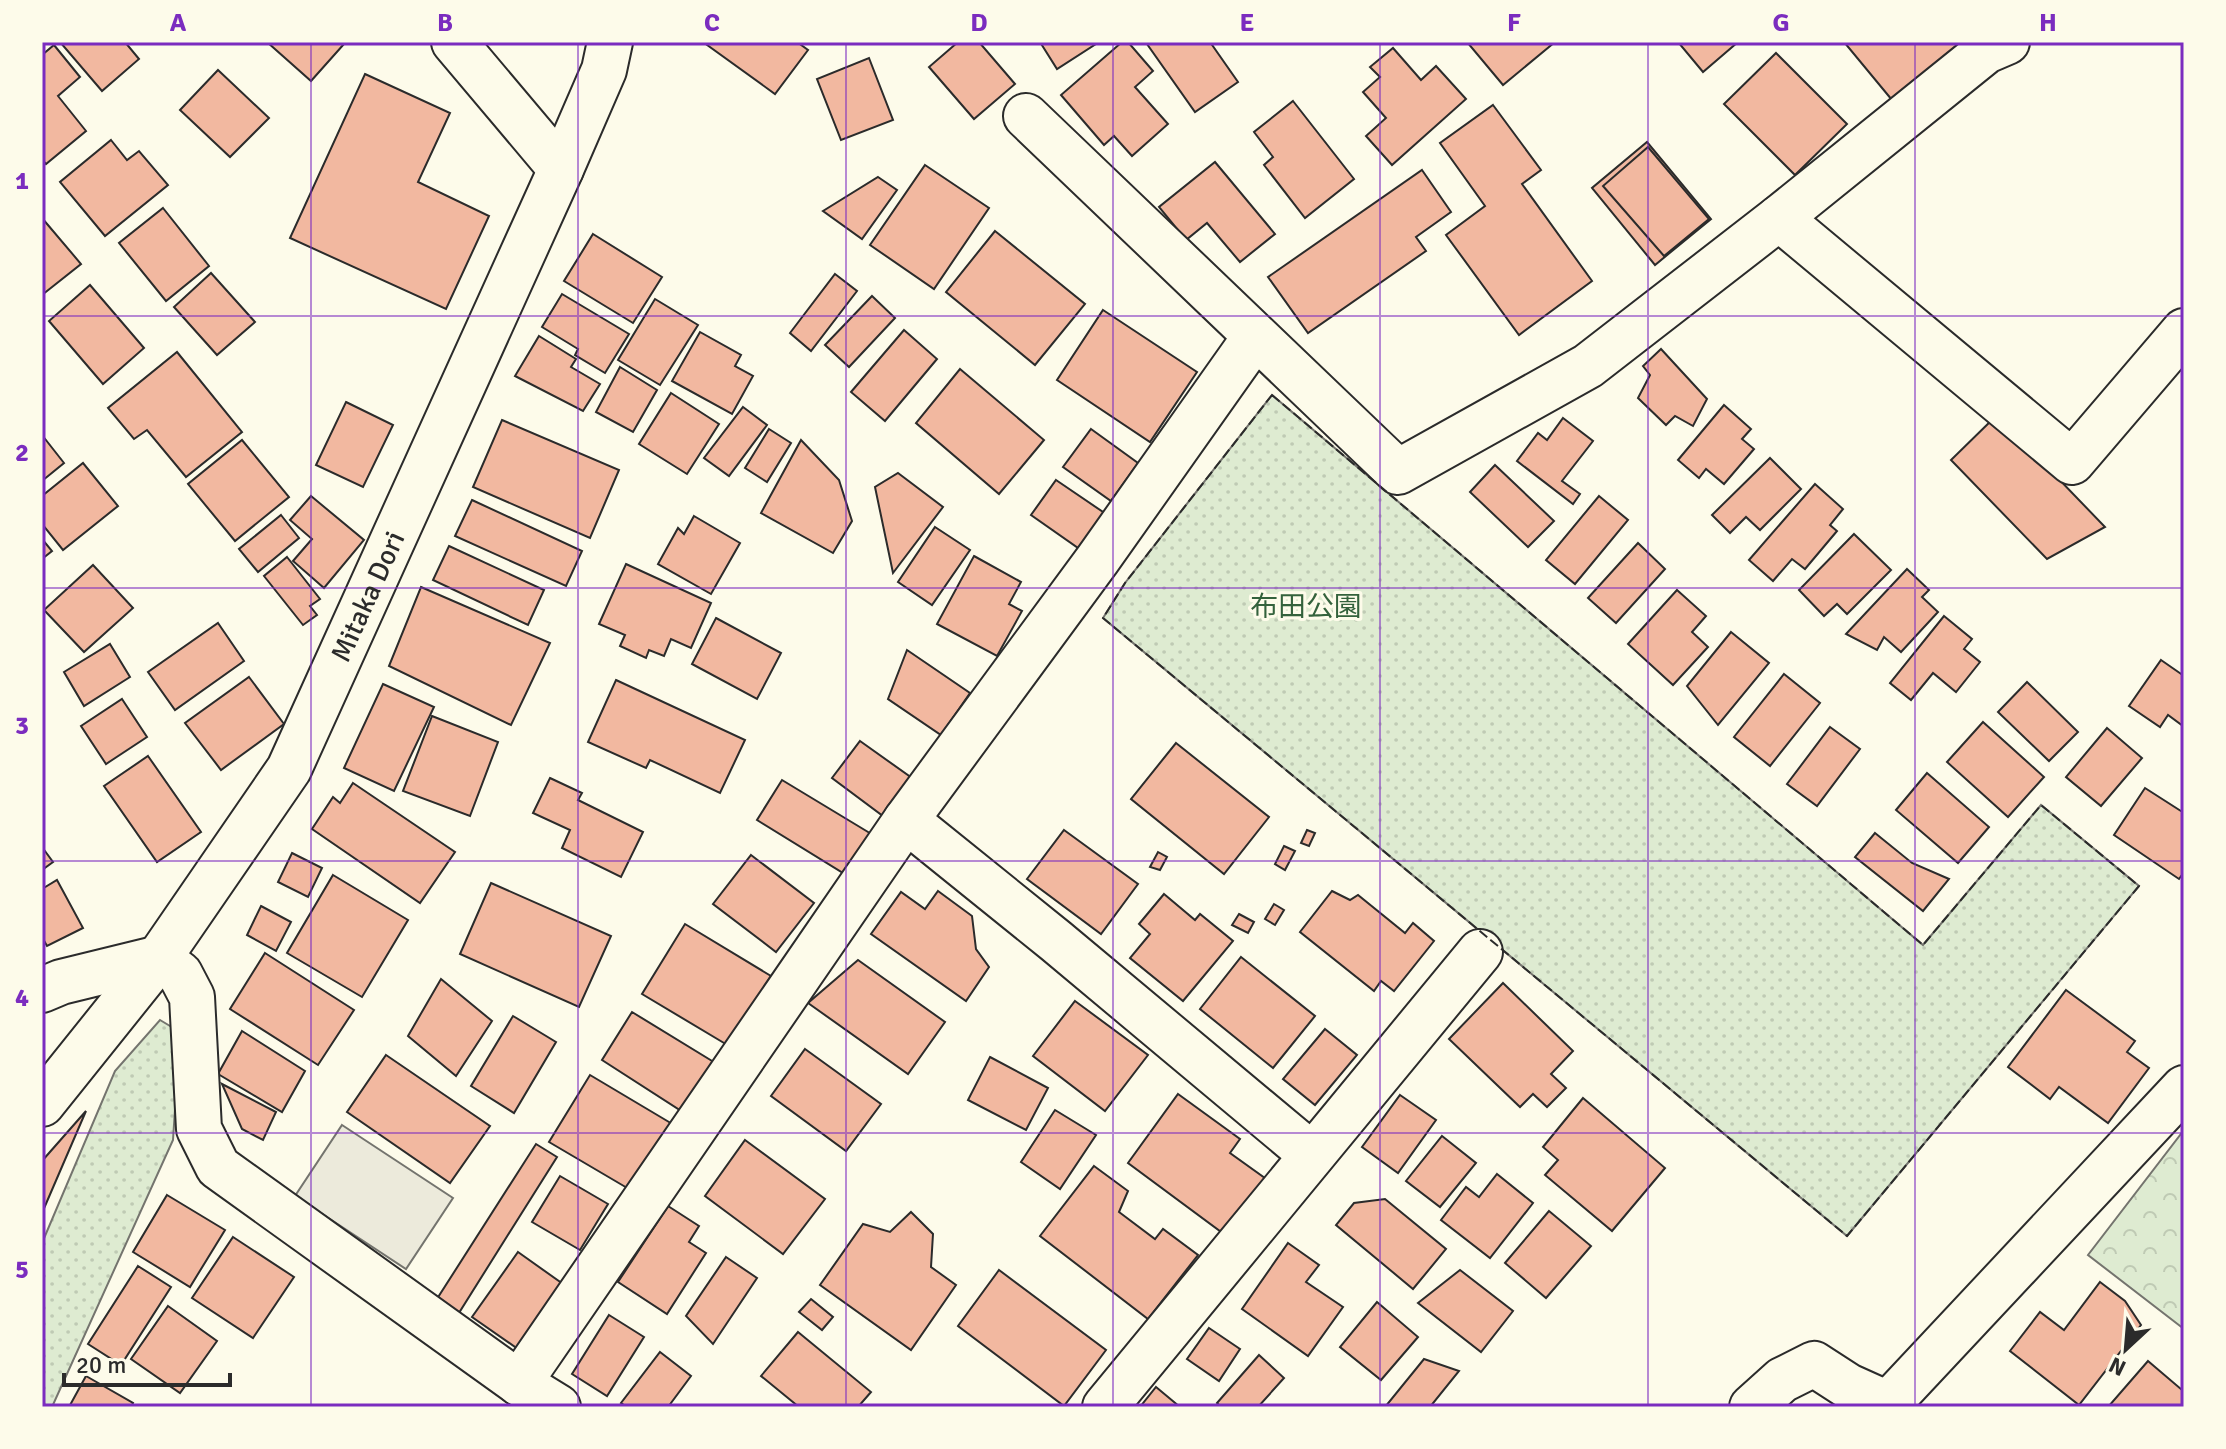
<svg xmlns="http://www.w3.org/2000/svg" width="2226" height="1449" font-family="Signika,'Noto Sans JP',sans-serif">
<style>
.forest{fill:url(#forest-crowns);stroke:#74746e;stroke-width:2}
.park{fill:url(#park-dots);stroke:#74746e;stroke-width:2}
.parking{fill:#eceadb;stroke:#74746e;stroke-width:2}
.building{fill:#f2b8a0;stroke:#2b2b2b;stroke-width:2}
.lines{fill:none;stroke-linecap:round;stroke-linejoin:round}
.minor-casing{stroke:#2b2b2b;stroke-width:48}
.secondary-casing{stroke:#2b2b2b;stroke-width:48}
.minor{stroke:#fdfbea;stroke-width:44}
.secondary{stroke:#fdfbea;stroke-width:44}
.fence{stroke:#2b2b2b;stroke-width:2;stroke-dasharray:10 4;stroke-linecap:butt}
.grid{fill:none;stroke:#7b2cbf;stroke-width:2;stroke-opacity:0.55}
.labels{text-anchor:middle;stroke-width:6;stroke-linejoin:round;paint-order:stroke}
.street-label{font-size:28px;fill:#2b2b2b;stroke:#fdfbea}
.park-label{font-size:28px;fill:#34623c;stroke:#fdfbea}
.neatline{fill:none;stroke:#7b2cbf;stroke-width:3}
.grid-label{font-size:26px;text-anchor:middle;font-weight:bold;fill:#7b2cbf}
</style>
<defs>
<pattern id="forest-crowns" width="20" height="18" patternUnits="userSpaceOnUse" patternTransform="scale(2)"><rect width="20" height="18" fill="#deebd1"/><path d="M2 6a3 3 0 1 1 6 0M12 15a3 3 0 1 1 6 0" fill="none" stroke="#bfcab4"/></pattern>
<pattern id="park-dots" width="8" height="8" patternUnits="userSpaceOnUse" patternTransform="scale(2)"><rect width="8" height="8" fill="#deebd1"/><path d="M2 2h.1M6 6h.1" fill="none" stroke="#bfcab4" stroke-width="1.8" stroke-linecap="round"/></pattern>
</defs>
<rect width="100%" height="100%" fill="#fdfbea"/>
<!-- forest -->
<polygon class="forest" points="2184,1130 2184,1329 2088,1255"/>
<!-- park -->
<g class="park">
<polygon points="1272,395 1923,945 2041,805 2139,886 1847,1236 1103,618 1125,583"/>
<polygon points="160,1020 180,1032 173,1140 52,1407 42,1407 42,1243 115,1071"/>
</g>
<!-- parking -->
<polygon class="parking" points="342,1125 453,1198 406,1269 295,1196"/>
<!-- building -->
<g class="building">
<polygon points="60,42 125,42 139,59 102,91"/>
<polygon points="267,42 342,42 344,44 311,81"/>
<polygon points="703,42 797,42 808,50 775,94"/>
<polygon points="958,42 979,42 1015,84 974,119 929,67"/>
<polygon points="1040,42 1099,42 1057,69"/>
<polygon points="1122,42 1128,42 1153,71 1135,87 1168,124 1132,156 1114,136 1104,145 1061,95"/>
<polygon points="1150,42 1210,42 1238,82 1195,112 1147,44"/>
<polygon points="1467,42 1555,42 1503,85"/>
<polygon points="1678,42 1738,42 1703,72"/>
<polygon points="1844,42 1962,42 1892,100"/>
<polygon points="54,45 80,77 58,96 86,131 46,164 42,159 42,55"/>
<polygon points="1393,48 1421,80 1436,66 1466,99 1392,165 1366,136 1386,118 1363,92 1380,77 1370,67"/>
<polygon points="1776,53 1847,124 1795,175 1724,104"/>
<polygon points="869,58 893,120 841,140 817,79"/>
<polygon points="218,70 269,118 230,157 180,110"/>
<polygon points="365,74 450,113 418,182 489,216 446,309 290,238"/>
<polygon points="1293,101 1354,179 1305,218 1264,165 1273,157 1254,132"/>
<polygon points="1493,105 1541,170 1522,184 1592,281 1519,335 1446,235 1485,206 1440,143"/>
<polygon points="111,140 127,160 139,151 168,185 105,236 60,182"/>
<polygon points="1647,142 1711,219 1655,265 1592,188"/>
<polygon points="1648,147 1709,219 1664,256 1603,186"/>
<polygon points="1215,162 1275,234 1240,262 1207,223 1186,240 1159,207"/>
<polygon points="925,165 989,208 934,289 870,245"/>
<polygon points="1422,170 1451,212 1416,237 1426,251 1308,333 1268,277"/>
<polygon points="878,177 897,190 862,239 823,211"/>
<polygon points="163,208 209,266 166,301 119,243"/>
<polygon points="42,218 81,264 42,295"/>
<polygon points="995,231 1085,304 1035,365 946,292"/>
<polygon points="593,234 662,277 633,323 564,281"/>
<polygon points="211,273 255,322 217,355 174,307"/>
<polygon points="835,274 857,291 811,351 790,333"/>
<polygon points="90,285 144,348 103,384 49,321"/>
<polygon points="562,294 629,334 605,373 575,355 578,349 542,327"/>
<polygon points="872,296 895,318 849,367 825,345"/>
<polygon points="655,299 698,325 660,385 618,360"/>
<polygon points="1103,310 1197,372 1150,442 1057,380"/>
<polygon points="904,330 937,359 885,421 851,392"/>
<polygon points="700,332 741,355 735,366 753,376 732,414 672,381"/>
<polygon points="539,336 576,359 571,367 600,384 583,411 515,376"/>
<polygon points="1661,349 1707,399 1693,426 1675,416 1666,425 1638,398 1650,375 1643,366"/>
<polygon points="177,352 242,432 186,477 147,430 134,439 108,408"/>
<polygon points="620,367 657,390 633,432 596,412"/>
<polygon points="960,369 1044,440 999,494 916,423"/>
<polygon points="671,393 719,424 687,474 639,444"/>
<polygon points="346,402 393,425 363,487 316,465"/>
<polygon points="1724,405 1751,429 1742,439 1754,449 1724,484 1706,469 1699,478 1678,460"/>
<polygon points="743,407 767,425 729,476 704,458"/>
<polygon points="1997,415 2105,527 2047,559 1951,460"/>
<polygon points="1563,418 1593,441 1562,481 1580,494 1573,504 1517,461 1538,433 1547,440"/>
<polygon points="502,420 619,470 590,538 473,487"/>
<polygon points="769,429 791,443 767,482 745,468"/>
<polygon points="1091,429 1138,463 1111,501 1063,467"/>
<polygon points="42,435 64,463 42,481"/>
<polygon points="242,440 289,497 235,541 188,484"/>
<polygon points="801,440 839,480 852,521 833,553 761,513"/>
<polygon points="1770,458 1801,489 1760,530 1746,517 1730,533 1712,515"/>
<polygon points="83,463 118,506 63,550 42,524 42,496"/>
<polygon points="1495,465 1554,521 1528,547 1470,492"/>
<polygon points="898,473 943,507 893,573 875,487"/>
<polygon points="1056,480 1106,514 1081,550 1031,515"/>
<polygon points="1815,484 1843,509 1830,525 1837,531 1805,569 1792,559 1773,581 1749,560"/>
<polygon points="311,496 364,540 324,588 293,561 312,539 290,520"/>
<polygon points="1599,496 1628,520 1575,584 1546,560"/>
<polygon points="472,500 582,551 566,586 455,536"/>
<polygon points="281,515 299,538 258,572 239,549"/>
<polygon points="694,516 740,543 711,594 658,564 678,528 684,534"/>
<polygon points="935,527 970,550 932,605 898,582"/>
<polygon points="1854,534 1891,570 1847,614 1837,604 1824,616 1799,590"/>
<polygon points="42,539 52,551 42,559"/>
<polygon points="1638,543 1665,569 1616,623 1588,598"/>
<polygon points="449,546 544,590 528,625 433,580"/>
<polygon points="974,556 1021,582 1009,604 1022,611 997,656 937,624"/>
<polygon points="287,557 320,599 310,606 317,615 303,625 264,576"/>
<polygon points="626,564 711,603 691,648 671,639 664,656 649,650 646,658 620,646 625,635 599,624"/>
<polygon points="93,565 133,608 84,652 44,610"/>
<polygon points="1907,569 1929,590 1922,597 1938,612 1901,652 1884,637 1877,650 1846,634"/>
<polygon points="421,587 550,643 511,725 389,666"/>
<polygon points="1677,590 1706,616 1692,632 1708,647 1673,685 1628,644"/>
<polygon points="1944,616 1972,639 1964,649 1980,662 1956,692 1933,673 1911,700 1890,683"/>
<polygon points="716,618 781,653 757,699 692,664"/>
<polygon points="218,623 244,661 175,710 148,672"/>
<polygon points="1731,632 1769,663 1718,725 1687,686"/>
<polygon points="110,644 130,677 84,706 64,672"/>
<polygon points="907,650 970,693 941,735 888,699"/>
<polygon points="2161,660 2184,676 2183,726 2168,715 2160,727 2129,706"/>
<polygon points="1784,674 1820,703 1770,766 1734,737"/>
<polygon points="249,677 284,724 221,770 185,723"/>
<polygon points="616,680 745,740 720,793 650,760 646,768 588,742"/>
<polygon points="2027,682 2078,732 2049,761 1998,712"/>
<polygon points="383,684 434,707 394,791 344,768"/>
<polygon points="122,699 147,737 106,764 81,726"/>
<polygon points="432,716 498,742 470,816 403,791"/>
<polygon points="1983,722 2044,777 2008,817 1947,762"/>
<polygon points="1830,727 1860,749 1817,806 1787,784"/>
<polygon points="2107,728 2142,758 2101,806 2066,777"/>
<polygon points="860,741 919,783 891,822 832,778"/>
<polygon points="1176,743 1269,817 1224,874 1131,799"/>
<polygon points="148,756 201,832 157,862 104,786"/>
<polygon points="1927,773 1989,827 1958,863 1896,810"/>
<polygon points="550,778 582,793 578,800 643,832 621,877 562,848 570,830 533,813"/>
<polygon points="782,780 873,835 848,876 757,820"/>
<polygon points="353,783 455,852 420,903 312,829 333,797 340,803"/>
<polygon points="2145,788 2184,813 2184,872 2179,879 2114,835"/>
<polygon points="1064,830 1138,884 1101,934 1027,879"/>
<polygon points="1307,830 1315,833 1309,846 1301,843"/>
<polygon points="1875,833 1912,863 1949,879 1923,911 1855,857"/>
<polygon points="1284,846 1295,851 1285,870 1275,864"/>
<polygon points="42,847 53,862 42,870"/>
<polygon points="1158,852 1167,857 1160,870 1150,867"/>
<polygon points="292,853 322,868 308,897 278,882"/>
<polygon points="751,855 814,903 776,952 713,904"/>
<polygon points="333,875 408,920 362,997 287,953"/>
<polygon points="57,880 83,928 47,946 42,937 42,889"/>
<polygon points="491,883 611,936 579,1007 460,954"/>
<polygon points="938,891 972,916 976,949 989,967 966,1001 871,934 901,892 925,909"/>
<polygon points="1332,891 1350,900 1358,895 1405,933 1413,923 1434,941 1394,991 1381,981 1374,991 1300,932"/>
<polygon points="1164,894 1195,920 1200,914 1233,941 1183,1001 1130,958 1150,934 1139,924"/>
<polygon points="1274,904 1284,910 1275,925 1265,919"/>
<polygon points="261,906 291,922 276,951 247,935"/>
<polygon points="1239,914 1254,922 1248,933 1232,925"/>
<polygon points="685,924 771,976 729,1046 642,994"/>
<polygon points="265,953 354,1010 318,1065 230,1009"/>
<polygon points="1241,957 1315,1016 1273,1068 1200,1009"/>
<polygon points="858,960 945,1022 908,1074 808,1003"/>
<polygon points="441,979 492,1021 456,1076 408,1036"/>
<polygon points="1503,983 1573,1051 1551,1074 1566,1088 1547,1107 1533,1094 1520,1107 1449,1039"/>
<polygon points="2066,990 2135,1041 2127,1052 2149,1068 2108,1123 2059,1087 2050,1099 2008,1067"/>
<polygon points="1075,1001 1148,1055 1105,1111 1033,1056"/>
<polygon points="632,1012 717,1064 686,1114 602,1060"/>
<polygon points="513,1016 556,1042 514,1113 471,1086"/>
<polygon points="1325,1029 1357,1055 1315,1105 1283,1079"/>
<polygon points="242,1031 305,1071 282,1112 218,1074"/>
<polygon points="805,1049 881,1104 846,1151 771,1096"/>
<polygon points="386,1055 490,1126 450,1183 347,1112"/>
<polygon points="990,1057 1048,1088 1026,1130 968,1100"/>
<polygon points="590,1075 674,1125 634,1192 549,1142"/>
<polygon points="222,1084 276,1112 263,1140 242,1129"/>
<polygon points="1178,1094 1240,1139 1230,1153 1269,1181 1228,1237 1128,1163"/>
<polygon points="1400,1095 1436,1120 1398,1173 1362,1147"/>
<polygon points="1583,1098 1665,1168 1612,1231 1545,1175 1558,1160 1543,1147"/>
<polygon points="1055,1110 1096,1135 1060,1189 1021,1162"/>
<polygon points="86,1111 42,1213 42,1161"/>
<polygon points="1442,1136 1476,1163 1440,1207 1406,1181"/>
<polygon points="745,1140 825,1199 783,1254 705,1196"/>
<polygon points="536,1144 557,1157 457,1316 435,1302"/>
<polygon points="1094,1166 1128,1191 1119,1212 1155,1239 1163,1229 1198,1255 1148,1319 1040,1236"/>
<polygon points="1497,1174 1533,1203 1490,1258 1441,1220 1466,1187 1479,1197"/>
<polygon points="560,1176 608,1204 580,1250 532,1222"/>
<polygon points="167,1195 225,1230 190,1287 133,1252"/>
<polygon points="1385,1199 1446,1249 1413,1289 1336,1225 1354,1203"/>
<polygon points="668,1206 699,1226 689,1242 706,1253 667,1314 618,1282"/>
<polygon points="1549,1211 1591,1246 1546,1298 1505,1263"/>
<polygon points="911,1212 933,1234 931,1267 956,1285 911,1350 820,1285 863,1224 890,1232"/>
<polygon points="233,1237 294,1277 253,1338 192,1298"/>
<polygon points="1288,1243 1319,1265 1306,1282 1343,1307 1308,1356 1242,1309"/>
<polygon points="518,1252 563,1284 518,1349 472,1317"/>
<polygon points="726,1257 757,1278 713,1344 686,1316"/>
<polygon points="138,1266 171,1287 121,1365 88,1344"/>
<polygon points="999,1270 1106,1350 1064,1406 958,1326"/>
<polygon points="1460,1270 1513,1311 1481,1352 1418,1303"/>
<polygon points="2100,1282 2125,1301 2141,1325 2079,1405 2010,1351 2040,1312 2064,1330"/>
<polygon points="811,1299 833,1317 822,1330 799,1312"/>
<polygon points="1377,1302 1418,1337 1381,1380 1340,1347"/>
<polygon points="168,1306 217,1341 180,1393 131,1359"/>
<polygon points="609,1315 644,1337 607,1396 572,1374"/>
<polygon points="1209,1328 1240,1349 1219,1381 1187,1359"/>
<polygon points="798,1332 871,1392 858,1407 799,1407 761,1376"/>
<polygon points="660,1352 691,1376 668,1407 627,1407 621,1403"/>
<polygon points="1259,1355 1284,1378 1258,1407 1221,1407 1217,1403"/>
<polygon points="1424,1359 1459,1371 1430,1407 1385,1407"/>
<polygon points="2148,1361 2182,1390 2184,1388 2184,1407 2108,1407"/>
<polygon points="86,1376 133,1403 131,1407 69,1407"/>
<polygon points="1156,1387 1180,1407 1140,1407"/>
</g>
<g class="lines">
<defs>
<g id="minor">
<polyline points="454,42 561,169"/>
<polyline points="1026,116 1398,472 1588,366 1779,218 1986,51 2007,42"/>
<polyline points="1779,218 2072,462 2184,331"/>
<polyline points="906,820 1056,941 1312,1155"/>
<polyline points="42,990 61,982 159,958 180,974 192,997 199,1129 218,1167 519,1383 558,1407"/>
<polyline points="519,1383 906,820 1098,559 1255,337"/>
<polyline points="1105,1407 1480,952"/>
<polyline points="1752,1407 1782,1380 1814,1364 1848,1386 1888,1404 2184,1088"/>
</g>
<g id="secondary">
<path id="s1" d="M42 1104 159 958 289 769 561 169 604 70 610 42"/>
</g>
</defs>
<!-- minor casing -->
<use href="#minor" class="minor-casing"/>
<!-- secondary casing -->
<use href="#secondary" class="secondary-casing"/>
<!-- minor -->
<use href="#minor" class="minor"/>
<!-- secondary -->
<use href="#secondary" class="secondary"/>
<!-- fence -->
<polygon class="fence" points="1272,395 1923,945 2041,805 2139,886 1847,1236 1103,618 1125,583"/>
</g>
<!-- grid -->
<path class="grid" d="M311 42V1407M578 42V1407M846 42V1407M1113 42V1407M1380 42V1407M1648 42V1407M1915 42V1407M42 316H2184M42 588H2184M42 861H2184M42 1133H2184"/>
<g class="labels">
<!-- street labels -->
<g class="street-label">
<text dy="10" stroke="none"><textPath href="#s1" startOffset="606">Mitaka Dori</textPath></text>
</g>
<!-- park labels -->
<g class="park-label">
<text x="1306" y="616">布田公園</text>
</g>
</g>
<!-- border -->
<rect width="2226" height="1449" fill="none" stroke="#fdfbea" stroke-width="88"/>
<!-- north arrow -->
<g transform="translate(2126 1349) rotate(206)" stroke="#fdfbea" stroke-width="6" paint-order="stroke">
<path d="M0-6L14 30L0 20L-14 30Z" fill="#2b2b2b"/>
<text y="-12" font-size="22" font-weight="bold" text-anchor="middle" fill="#2b2b2b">N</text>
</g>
<!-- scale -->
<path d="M64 1373v12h166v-12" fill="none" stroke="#2b2b2b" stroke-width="4"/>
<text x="76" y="1373" font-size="24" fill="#2b2b2b" stroke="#fdfbea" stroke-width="6" paint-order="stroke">20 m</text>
<rect x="44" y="44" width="2138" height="1361" class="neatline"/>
<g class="grid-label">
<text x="178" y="31">A</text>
<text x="445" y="31">B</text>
<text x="712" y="31">C</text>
<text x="979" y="31">D</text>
<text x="1247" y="31">E</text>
<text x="1514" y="31">F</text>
<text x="1781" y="31">G</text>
<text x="2048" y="31">H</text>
<text x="22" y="189">1</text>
<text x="22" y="461">2</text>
<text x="22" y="734">3</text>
<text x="22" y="1006">4</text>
<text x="22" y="1278">5</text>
</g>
</svg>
